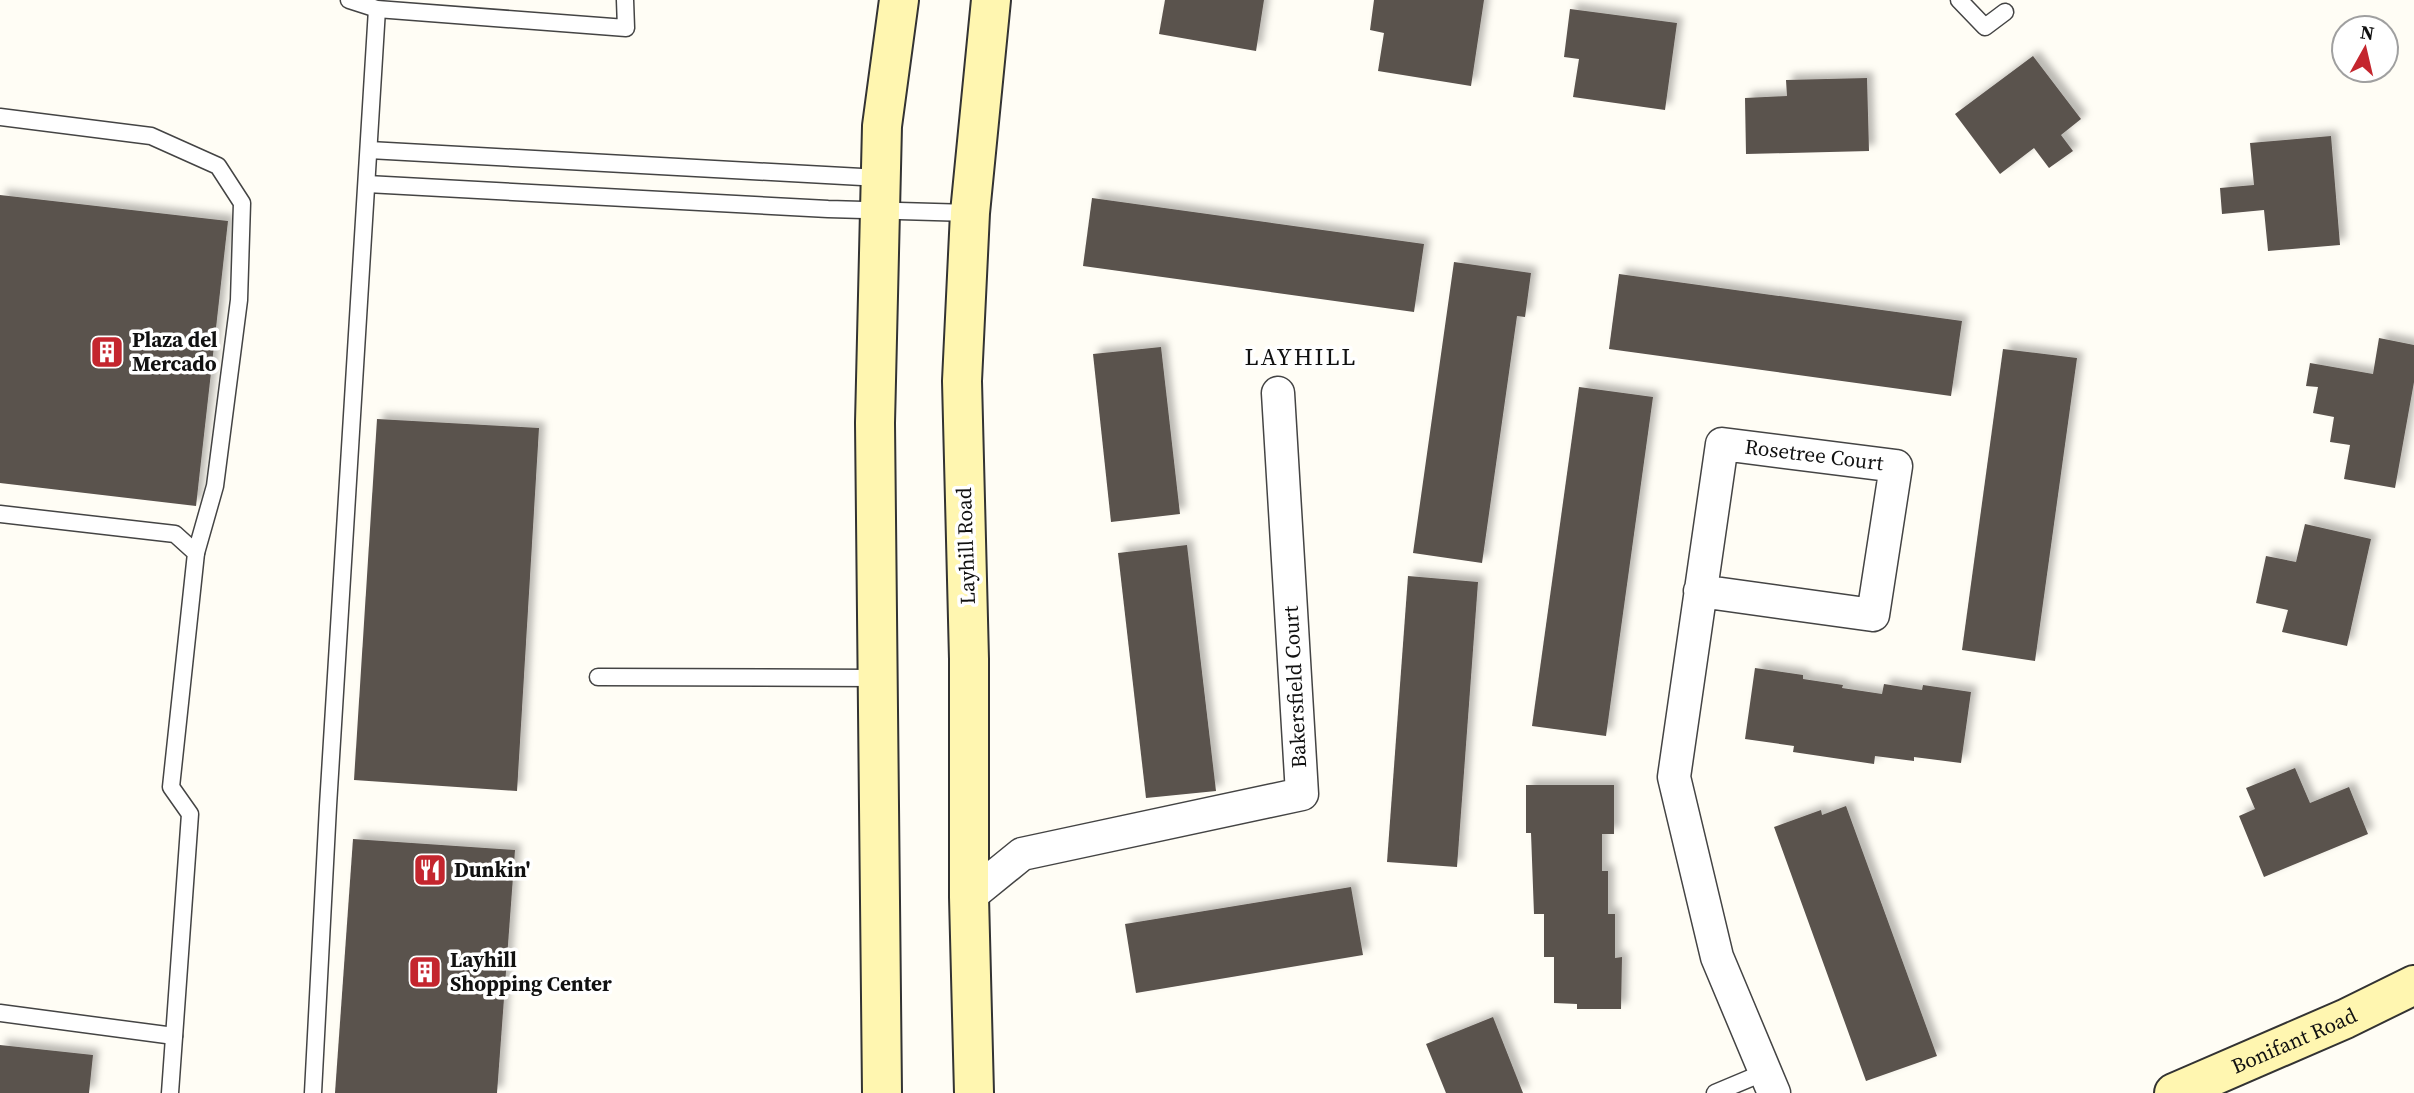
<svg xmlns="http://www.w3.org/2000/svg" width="2414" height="1093" font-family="'Source Serif 4',serif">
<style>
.building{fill:#5a524d;filter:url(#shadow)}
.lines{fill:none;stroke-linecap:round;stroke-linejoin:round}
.service-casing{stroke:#444;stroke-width:19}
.minor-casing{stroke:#444;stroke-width:35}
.secondary-casing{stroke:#333;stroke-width:42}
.service{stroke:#fff;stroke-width:16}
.minor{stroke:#fff;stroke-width:32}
.secondary{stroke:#fff6b0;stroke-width:38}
.labels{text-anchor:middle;stroke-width:7;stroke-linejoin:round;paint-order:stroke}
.poi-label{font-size:21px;font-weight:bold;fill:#111;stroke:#fff;text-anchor:start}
.street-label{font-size:21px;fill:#111;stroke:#fff}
.quarter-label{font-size:24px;letter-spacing:2px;fill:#111;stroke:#fff}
</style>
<defs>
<filter id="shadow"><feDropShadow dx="6" dy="-6" stdDeviation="3.5" flood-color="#0004"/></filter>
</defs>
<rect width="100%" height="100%" fill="#fffdf5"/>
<!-- building -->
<g class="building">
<polygon points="1165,0 1264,0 1256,51 1159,34"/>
<polygon points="1374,0 1484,0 1471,86 1378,71 1384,33 1370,30"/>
<polygon points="1570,9 1677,23 1665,110 1573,97 1579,59 1564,57"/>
<polygon points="2033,56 2081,119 2061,135 2073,151 2049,168 2034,148 2000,174 1955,114"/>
<polygon points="1867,78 1869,151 1746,154 1745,98 1787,96 1786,80"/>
<polygon points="2331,136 2340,245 2268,251 2264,210 2222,214 2220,188 2254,185 2250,143"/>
<polygon points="0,195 228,221 196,506 0,483"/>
<polygon points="1092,198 1424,244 1414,312 1083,266"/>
<polygon points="1454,262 1531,273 1525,317 1517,316 1482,563 1413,553"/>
<polygon points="1619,274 1962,321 1951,396 1609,349"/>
<polygon points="2379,338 2414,345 2414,382 2395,488 2344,479 2350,445 2330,442 2334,417 2313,413 2318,387 2306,386 2310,363 2373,374"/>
<polygon points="1161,347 1180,514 1111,522 1093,354"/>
<polygon points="2003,349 2077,358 2035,661 1962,650"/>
<polygon points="1579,387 1653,397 1606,736 1532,726"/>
<polygon points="377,419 539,428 517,791 354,780"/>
<polygon points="2305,524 2371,539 2347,646 2282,632 2288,610 2256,603 2266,556 2296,562"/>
<polygon points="1187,545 1216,791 1146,798 1118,553"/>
<polygon points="1408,576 1478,582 1457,867 1387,862"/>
<polygon points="1755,668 1803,675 1803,679 1843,685 1842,688 1882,694 1884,684 1922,690 1923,685 1971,692 1961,763 1914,757 1914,761 1875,756 1874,764 1793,752 1794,746 1745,739"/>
<polygon points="2295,768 2310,803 2349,787 2368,834 2264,877 2239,816 2255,809 2246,788"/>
<polygon points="1526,785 1614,785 1614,834 1602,834 1602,871 1608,871 1608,914 1615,914 1615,958 1622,957 1621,1009 1577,1009 1577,1004 1554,1003 1554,957 1544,957 1544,914 1534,914 1531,833 1526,833"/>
<polygon points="1846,806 1937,1056 1866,1081 1774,827 1821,810 1822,815"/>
<polygon points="353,839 515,850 497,1093 335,1093"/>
<polygon points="1351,887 1363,955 1136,993 1125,924"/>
<polygon points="1493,1017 1523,1093 1446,1093 1426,1044"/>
<polygon points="0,1045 93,1055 89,1093 0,1093"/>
</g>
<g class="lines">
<defs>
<g id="service">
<polyline points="349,0 377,9 626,28 625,0"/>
<polyline points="1959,0 1985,27 2005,12"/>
<polyline points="0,117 151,136 218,166 242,203 239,300 215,486 196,553"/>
<polyline points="369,150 880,178"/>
<polyline points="367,184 828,209 970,213"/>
<polyline points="0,514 175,534 196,553 171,787 190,814 170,1093"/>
<polyline points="598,677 877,678"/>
<polyline points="0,1013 174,1036"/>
<polyline points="313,1093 328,806 377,9"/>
<polyline points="1715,1093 1765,1072"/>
</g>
<g id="minor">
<polyline points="1700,591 1873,615 1896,466 1722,444 1674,777 1717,957 1774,1093"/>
<polyline points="969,897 1022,854 1302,794 1278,393"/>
</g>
<g id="secondary">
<polyline points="882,1093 875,423 882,126 899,0"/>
<polyline points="974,1093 969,897 969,659 962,381 970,213 991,0"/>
<path id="s1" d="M2174 1093 2345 1019 2414 985"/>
</g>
</defs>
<!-- service casing -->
<use href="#service" class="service-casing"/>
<!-- minor casing -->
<use href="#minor" class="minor-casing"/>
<!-- secondary casing -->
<use href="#secondary" class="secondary-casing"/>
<!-- service -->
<use href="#service" class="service"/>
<!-- minor -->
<use href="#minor" class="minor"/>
<!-- secondary -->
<use href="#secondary" class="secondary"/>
</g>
<!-- icons -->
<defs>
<symbol id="building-square" viewBox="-11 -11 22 22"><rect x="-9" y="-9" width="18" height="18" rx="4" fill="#c4262e" stroke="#fff"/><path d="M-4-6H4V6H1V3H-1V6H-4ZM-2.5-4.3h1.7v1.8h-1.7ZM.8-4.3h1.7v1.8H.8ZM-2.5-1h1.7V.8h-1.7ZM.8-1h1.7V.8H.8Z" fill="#fff"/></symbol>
<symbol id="restaurant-square" viewBox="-11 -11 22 22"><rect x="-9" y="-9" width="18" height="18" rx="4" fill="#c4262e" stroke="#fff"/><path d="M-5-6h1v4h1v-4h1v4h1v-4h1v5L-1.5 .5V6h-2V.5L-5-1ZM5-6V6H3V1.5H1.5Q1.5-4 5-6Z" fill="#fff"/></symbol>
</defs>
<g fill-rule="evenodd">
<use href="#building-square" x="88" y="333" width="38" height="38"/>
<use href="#restaurant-square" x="411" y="851" width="38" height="38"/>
<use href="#building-square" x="406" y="953" width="38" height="38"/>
</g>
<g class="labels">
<!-- poi labels -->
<g class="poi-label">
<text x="132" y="347">Plaza del<tspan x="132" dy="24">Mercado</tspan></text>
<text x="454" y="877">Dunkin'</text>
<text x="450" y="967">Layhill<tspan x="450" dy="24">Shopping Center</tspan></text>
</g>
<!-- street labels -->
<g class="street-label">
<text transform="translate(1814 455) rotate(7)" y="7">Rosetree Court</text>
<text transform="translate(966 546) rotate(-92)" y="7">Layhill Road</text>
<text transform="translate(1295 687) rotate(-93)" y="7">Bakersfield Court</text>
<text dy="7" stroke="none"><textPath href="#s1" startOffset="131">Bonifant Road</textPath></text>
</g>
<!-- quarter labels -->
<g class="quarter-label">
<text x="1301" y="365">LAYHILL</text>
</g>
</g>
<!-- north arrow -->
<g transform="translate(2365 49) rotate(8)"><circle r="33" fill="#ffffff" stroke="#a0a0a0" stroke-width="2"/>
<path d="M0-5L12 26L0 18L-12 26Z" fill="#c4262e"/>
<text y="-10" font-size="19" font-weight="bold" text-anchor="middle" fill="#111111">N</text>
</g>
</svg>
